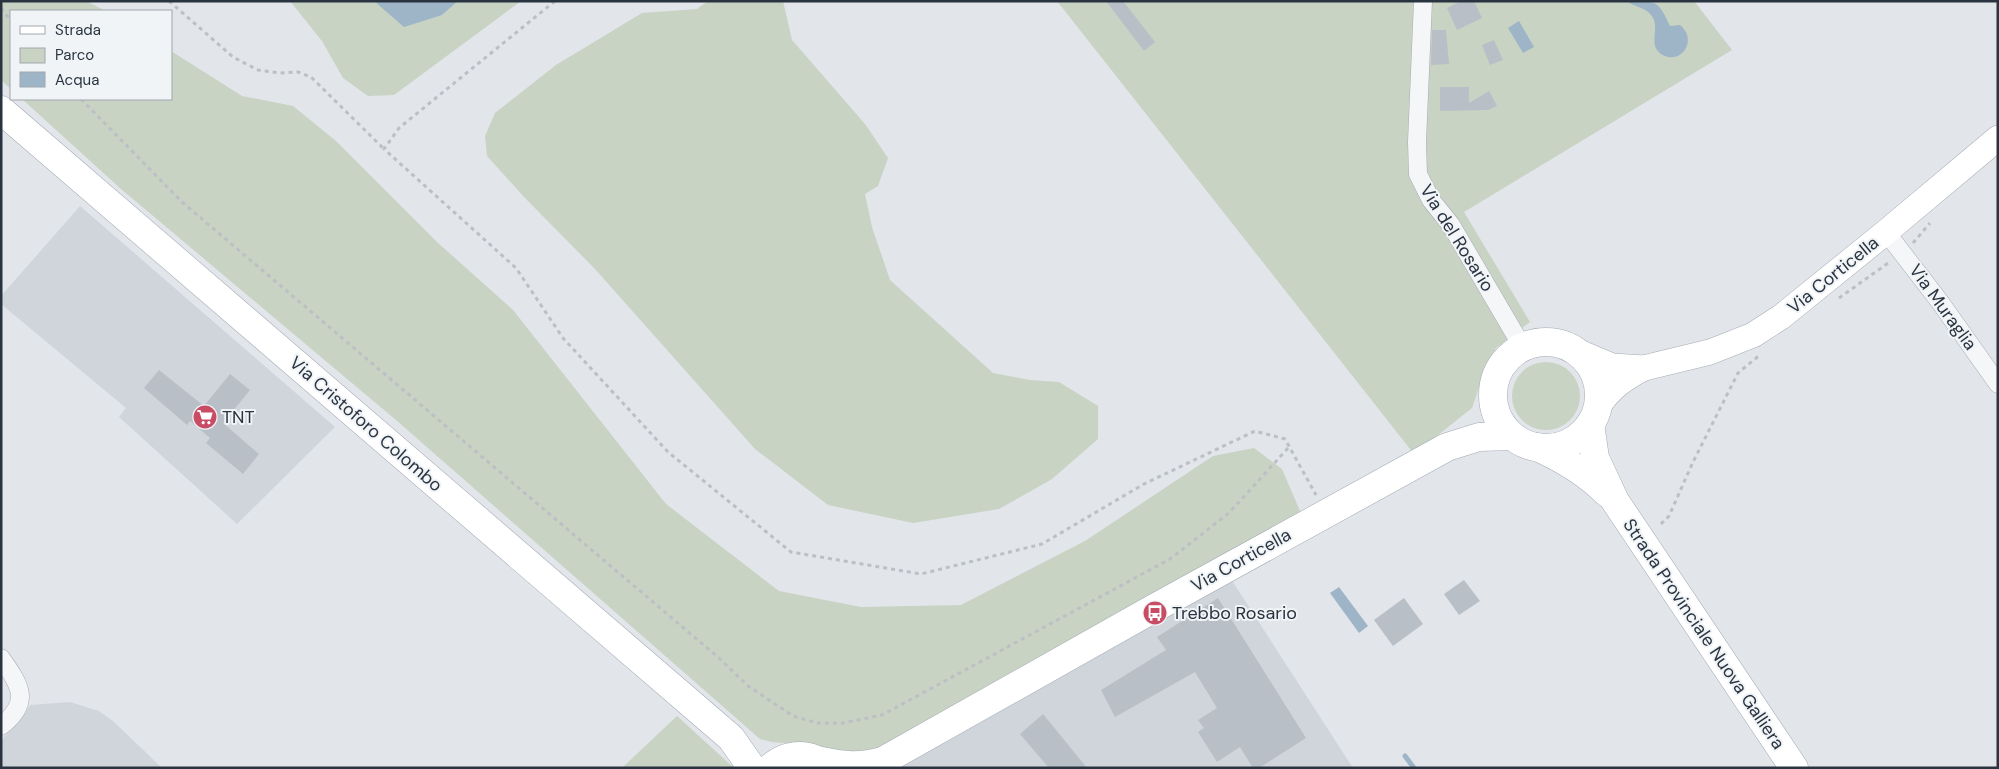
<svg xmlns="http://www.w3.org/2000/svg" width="1999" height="769" font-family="'DM Sans',sans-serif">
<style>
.built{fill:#d0d5dc}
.green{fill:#c8d3c3}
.water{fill:#9eb5c8}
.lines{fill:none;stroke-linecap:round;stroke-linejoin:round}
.stream{stroke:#9eb5c8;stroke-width:5}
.building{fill:#b9bfc6}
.street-casing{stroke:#a7acb4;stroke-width:19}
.secondary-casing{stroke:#a7acb4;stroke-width:26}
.primary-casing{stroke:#a2aab5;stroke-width:29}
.path{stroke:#bbc0c5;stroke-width:3;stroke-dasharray:4 4;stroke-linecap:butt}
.street{stroke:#f4f6f8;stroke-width:18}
.secondary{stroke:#fff;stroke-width:25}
.primary{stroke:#fff;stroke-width:28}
.labels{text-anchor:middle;stroke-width:4;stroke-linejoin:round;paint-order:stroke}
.street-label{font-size:18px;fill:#2a3441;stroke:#f1f4f7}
.poi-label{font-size:18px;fill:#2a3441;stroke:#f1f4f7;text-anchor:start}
</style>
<rect width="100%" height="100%" fill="#e2e5ea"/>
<!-- built -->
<g class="built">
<polygon points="80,206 335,427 237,524 119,417 126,408 1,304 1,296"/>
<polygon points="1229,576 1353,768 892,768"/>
<polygon points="70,702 99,711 113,721 162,768 1,768 1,741 25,713 30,705"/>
</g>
<!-- green -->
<g class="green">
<polygon points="1,1 86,1 106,11 11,11 11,89 1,80"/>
<polygon points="290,1 374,1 377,4 442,15 458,1 521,1 394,95 368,96 343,78 322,41"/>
<polygon points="708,1 783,1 792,40 865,124 888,158 878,186 865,194 872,227 890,280 993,373 1030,380 1059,382 1098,406 1098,439 1052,479 999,509 913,523 828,505 755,449 595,269 525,198 487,156 485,136 495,113 556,65 642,13 697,9"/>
<polygon points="1057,1 1694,1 1732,50 1464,212 1530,322 1496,348 1482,379 1472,408 1414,454"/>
<polygon points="171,51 242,96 293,106 336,141 437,242 513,310 666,504 779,591 861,607 961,605 1085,541 1213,456 1254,448 1282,469 1303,518 885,749 836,754 821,746 772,742 760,739 396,420 121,189 22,99 171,99"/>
<circle cx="1546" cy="396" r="34"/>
<polygon points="677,716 734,768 622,768"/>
</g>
<!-- water -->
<g class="water">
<polygon points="374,1 458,1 442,15 404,27"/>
<path d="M1627 1C1657 1 1658 0 1670 26L1680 25C1698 40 1682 63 1665 56 1646 48 1660 30 1653 18 1648 7 1635 8 1627 1Z"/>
<polygon points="1519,21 1534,47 1523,53 1508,28"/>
<polygon points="1339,587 1368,626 1359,633 1330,593"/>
</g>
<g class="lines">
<!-- stream -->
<polyline class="stream" points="1405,756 1414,768"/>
</g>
<!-- building -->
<g class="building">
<polygon points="1106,1 1123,1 1155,42 1144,51"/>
<polygon points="1461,1 1474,1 1482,18 1457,30 1447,8"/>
<polygon points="1432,30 1446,30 1449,64 1431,65"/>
<polygon points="1494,40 1503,60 1490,65 1482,45"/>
<polygon points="1440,87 1469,87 1469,103 1489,91 1497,106 1488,110 1440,111"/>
<polygon points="159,370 204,406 230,374 250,390 223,423 259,454 243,474 206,443 210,438 190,421 187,425 144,388"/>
<polygon points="1464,580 1480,601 1459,615 1444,594"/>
<polygon points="1218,598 1306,738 1259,768 1253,768 1240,747 1217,762 1198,732 1204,728 1198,720 1217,708 1195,672 1115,717 1101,690 1166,650 1157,637"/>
<polygon points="1404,598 1423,624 1393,646 1374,620"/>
<polygon points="1043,714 1087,768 1049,768 1020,734"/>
</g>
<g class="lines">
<defs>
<g id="street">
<polyline points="1423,1 1417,142 1418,174 1431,200 1451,225 1523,348"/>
<polyline points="1886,232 1940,302 1998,384"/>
<path d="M1 658C20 685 32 702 1 726"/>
</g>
<g id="secondary">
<polyline points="1574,350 1612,366 1644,368 1710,352 1753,335 1781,317 1886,232 1998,138"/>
<path d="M1598 407C1610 388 1625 378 1644 368"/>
</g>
<g id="primary">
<polyline points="1,110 731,738 752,768"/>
<circle cx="1546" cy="395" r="53"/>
<polyline points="1590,424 1595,458 1615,501 1794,768"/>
<path d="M1537 447C1564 459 1586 472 1607 493"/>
<path d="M821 761C843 766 861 767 883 761"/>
<path d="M770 768C788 752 811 752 829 768"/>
<polyline points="874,768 883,761 1151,610 1447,447 1479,437 1512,436"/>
</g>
</defs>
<!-- street casing -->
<use href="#street" class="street-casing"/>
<!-- secondary casing -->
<use href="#secondary" class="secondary-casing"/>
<!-- primary casing -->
<use href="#primary" class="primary-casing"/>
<!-- path -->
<g class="path">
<polyline points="169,1 233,57 258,70 280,73 298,72 311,77 384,149"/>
<polyline points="555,1 399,128 384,149 516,268 563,338 668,452 791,552 921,574 1042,544 1144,484 1255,431 1285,439 1316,495"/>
<polyline points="1,8 11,21"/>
<polyline points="81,99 182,202 719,658 748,686 793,716 817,723 843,723 882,715 1170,559 1229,513 1289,447"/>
<polyline points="1913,243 1930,223"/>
<polyline points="1839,298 1891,261"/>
<polyline points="1661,524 1669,516 1693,462 1738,373 1761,354"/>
</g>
<!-- street -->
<use href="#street" class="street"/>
<!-- secondary -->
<use href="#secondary" class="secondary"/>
<!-- primary -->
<use href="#primary" class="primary"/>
</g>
<!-- icons -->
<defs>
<symbol id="supermarket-disc" viewBox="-11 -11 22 22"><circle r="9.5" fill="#c94c65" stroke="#f1f4f7"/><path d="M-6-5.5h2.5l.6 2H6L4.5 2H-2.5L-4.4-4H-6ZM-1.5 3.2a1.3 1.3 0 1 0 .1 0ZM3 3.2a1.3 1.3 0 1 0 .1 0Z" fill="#fff"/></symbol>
<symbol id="bus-disc" viewBox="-11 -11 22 22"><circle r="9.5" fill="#c94c65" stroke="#f1f4f7"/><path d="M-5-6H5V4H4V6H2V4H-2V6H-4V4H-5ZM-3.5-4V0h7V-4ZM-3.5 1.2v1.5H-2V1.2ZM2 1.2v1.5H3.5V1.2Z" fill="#fff"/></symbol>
</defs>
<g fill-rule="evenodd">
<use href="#supermarket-disc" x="191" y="403" width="28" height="28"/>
<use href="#bus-disc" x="1141" y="599" width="28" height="28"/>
</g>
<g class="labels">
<!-- street labels -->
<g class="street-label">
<text transform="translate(1457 238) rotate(58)" y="6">Via del Rosario</text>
<text transform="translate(1833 275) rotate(-39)" y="6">Via Corticella</text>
<text transform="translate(1943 307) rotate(54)" y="6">Via Muraglia</text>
<text transform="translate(366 424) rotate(41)" y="6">Via Cristoforo Colombo</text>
<text transform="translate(1241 560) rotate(-29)" y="6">Via Corticella</text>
<text transform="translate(1704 634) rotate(56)" y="6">Strada Provinciale Nuova Galliera</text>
</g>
<!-- poi labels -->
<g class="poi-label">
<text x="222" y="423">TNT</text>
<text x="1172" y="619">Trebbo Rosario</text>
</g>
</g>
<!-- border -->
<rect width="1999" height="769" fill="none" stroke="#2a3441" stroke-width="5"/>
<!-- legend -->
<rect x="10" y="10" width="162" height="90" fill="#f1f4f7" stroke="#a1a7ae"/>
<rect x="20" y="26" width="25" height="8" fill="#ffffff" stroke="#a1a7ae"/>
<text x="55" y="35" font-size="15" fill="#2a3441">Strada</text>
<rect x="20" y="48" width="25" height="15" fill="#c8d3c3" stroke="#a1a7ae"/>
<text x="55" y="60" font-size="15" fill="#2a3441">Parco</text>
<rect x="20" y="72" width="25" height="15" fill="#9eb5c8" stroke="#a1a7ae"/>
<text x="55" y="85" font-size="15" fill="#2a3441">Acqua</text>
</svg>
